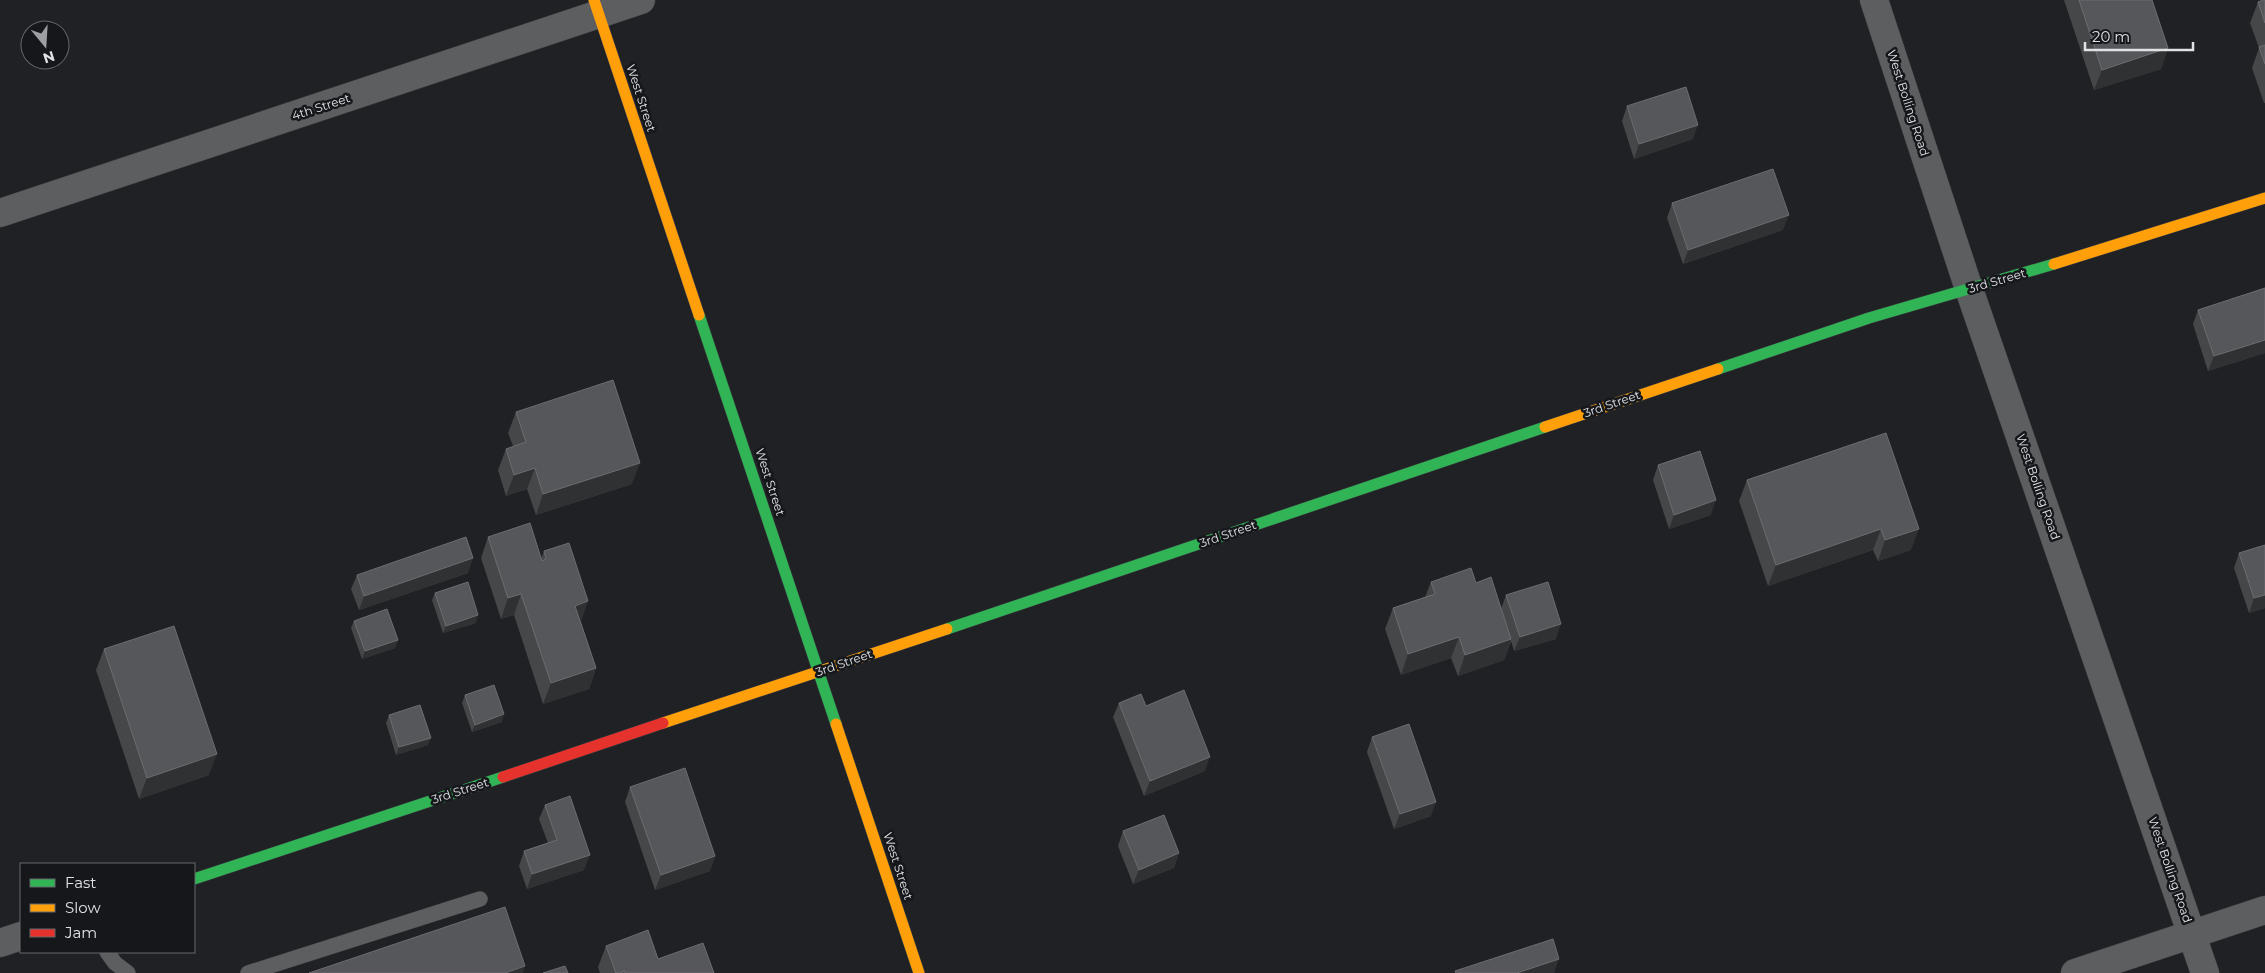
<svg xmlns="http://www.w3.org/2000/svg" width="2265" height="973" font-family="Montserrat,sans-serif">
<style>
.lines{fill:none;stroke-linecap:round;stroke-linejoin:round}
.lane-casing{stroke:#3c3e40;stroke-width:16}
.street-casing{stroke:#3c3e40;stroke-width:29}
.fast-casing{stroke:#3c3e40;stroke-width:12}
.slow-casing{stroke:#3c3e40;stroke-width:12}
.jam-casing{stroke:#3c3e40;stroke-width:12}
.lane{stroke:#5d5e60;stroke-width:15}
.street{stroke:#5d5e60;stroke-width:28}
.fast{stroke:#30b455;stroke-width:11}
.slow{stroke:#ff9f0a;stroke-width:11}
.jam{stroke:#e5322d;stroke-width:11}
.wall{fill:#464749}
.shaded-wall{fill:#2f3133}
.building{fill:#56575a;stroke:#6c6d70}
.labels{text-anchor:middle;stroke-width:5;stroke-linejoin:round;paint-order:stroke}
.street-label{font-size:12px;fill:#e1e2e6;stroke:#15171b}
</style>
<rect width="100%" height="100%" fill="#1f2124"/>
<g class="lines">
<defs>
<g id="lane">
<polyline points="107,952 115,963 128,973"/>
<polyline points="248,973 480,899"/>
</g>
<g id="street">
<polyline points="1874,0 1969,289 2205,973"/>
<polyline points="0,213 641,0"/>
<polyline points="0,943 21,936"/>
<polyline points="2075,973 2265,910"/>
</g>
<g id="fast">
<polyline points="699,315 836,724"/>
<polyline points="1718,369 1869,318 2054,264"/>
<polyline points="947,629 1545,427"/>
<polyline points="194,879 503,777"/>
</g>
<g id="slow">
<polyline points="594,0 699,315"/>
<polyline points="2054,264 2265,198"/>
<polyline points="1545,427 1718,369"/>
<polyline points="663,723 947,629"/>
<polyline points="836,724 919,973"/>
</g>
<polyline id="jam" points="503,777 663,723"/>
</defs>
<!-- lane casing -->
<use href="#lane" class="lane-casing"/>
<!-- street casing -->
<use href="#street" class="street-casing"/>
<!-- fast casing -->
<use href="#fast" class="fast-casing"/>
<!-- slow casing -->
<use href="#slow" class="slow-casing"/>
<!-- jam casing -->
<use href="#jam" class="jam-casing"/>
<!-- lane -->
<use href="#lane" class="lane"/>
<!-- street -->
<use href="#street" class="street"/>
<!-- fast -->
<use href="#fast" class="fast"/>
<!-- slow -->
<use href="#slow" class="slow"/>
<!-- jam -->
<use href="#jam" class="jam"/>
</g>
<!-- wall -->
<g class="wall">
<polygon points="2064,0 2152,0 2168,48 2161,69 2094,90"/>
<polygon points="2265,0 2265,103 2264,103 2252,68 2259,48 2250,23 2258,2"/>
<polygon points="1627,106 1693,139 1634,159 1622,121"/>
<polygon points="1672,203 1783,230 1683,264 1667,218"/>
<polygon points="2265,288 2265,353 2208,371 2193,324 2198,310"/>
<polygon points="516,412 632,484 536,515 527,489 506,496 498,470 506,449 513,446 508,433"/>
<polygon points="1886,433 1911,550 1878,561 1873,550 1768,586 1739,501 1747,480"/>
<polygon points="1658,465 1711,515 1669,529 1653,480"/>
<polygon points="488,537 541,559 544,551 581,622 596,668 589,689 543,704 514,615 501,619 481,558"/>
<polygon points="2239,553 2265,608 2249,613 2234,568"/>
<polygon points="468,573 359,610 351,589 357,575"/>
<polygon points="1431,582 1476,583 1501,609 1506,595 1556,639 1514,651 1511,641 1504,660 1458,676 1451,658 1401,675 1385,629 1393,608 1425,597"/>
<polygon points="435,593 476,623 443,633 432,600"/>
<polygon points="354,621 398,640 395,648 362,659 351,628"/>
<polygon points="104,649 209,775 139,799 96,670"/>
<polygon points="465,695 502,722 472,732 462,703"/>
<polygon points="1119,703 1146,706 1205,771 1144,796 1113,717"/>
<polygon points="389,715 428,745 396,755 386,723"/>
<polygon points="1372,737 1431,816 1394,829 1367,752"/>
<polygon points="630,787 715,856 710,871 655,890 625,802"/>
<polygon points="545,805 584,870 527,889 519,866 524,851 548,843 539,819"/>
<polygon points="1123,831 1179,853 1174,868 1133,884 1118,846"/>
<polygon points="606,946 714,973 600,973 598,967"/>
</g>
<!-- shaded-wall -->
<g class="shaded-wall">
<polygon points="2168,48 2161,69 2094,90 2102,70"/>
<polygon points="1698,125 1693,139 1634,159 1639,144"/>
<polygon points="1789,215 1783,230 1683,264 1688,250"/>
<polygon points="2265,340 2265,353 2208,371 2214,356"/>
<polygon points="640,463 632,484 536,515 543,494"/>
<polygon points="535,468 527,489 506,496 514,475"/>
<polygon points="1716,500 1711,515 1669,529 1674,515"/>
<polygon points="1881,529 1873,550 1768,586 1776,565"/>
<polygon points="1919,529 1911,550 1878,561 1885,540"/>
<polygon points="473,558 468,573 359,610 364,596"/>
<polygon points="521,594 514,615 501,619 508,598"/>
<polygon points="2265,595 2265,608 2249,613 2254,598"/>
<polygon points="588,601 581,622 575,606"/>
<polygon points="478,615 476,623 443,633 446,626"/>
<polygon points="1561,624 1556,639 1514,651 1520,637"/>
<polygon points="1459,637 1451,658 1401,675 1408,654"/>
<polygon points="1511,639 1504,660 1458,676 1465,655"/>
<polygon points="398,640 395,648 362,659 365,651"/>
<polygon points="596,668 589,689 543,704 551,683"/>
<polygon points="504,714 502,722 472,732 475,725"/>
<polygon points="431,738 428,745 396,755 399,747"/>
<polygon points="217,754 209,775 139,799 147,778"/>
<polygon points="1210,757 1205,771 1144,796 1150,781"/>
<polygon points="1436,802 1431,816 1394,829 1400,814"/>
<polygon points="1179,853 1174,868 1133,884 1139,870"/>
<polygon points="590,855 584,870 527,889 532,874"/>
<polygon points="715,856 710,871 655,890 661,875"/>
<polygon points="1559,959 1554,973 1517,973"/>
<polygon points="525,966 523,973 505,973"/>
</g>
<!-- building -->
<g class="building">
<polygon points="2079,0 2152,0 2168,48 2102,70"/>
<polygon points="2263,0 2265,0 2265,23 2258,2"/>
<polygon points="2265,45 2265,64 2259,47"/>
<polygon points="1686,87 1698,125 1639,144 1627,106"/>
<polygon points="1773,169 1789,215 1688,250 1672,203"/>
<polygon points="2265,288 2265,340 2214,356 2198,310"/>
<polygon points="613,380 640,463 543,494 535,468 514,475 506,449 526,442 516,412"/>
<polygon points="1886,433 1919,529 1885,540 1881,529 1776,565 1747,480"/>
<polygon points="1700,451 1716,500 1674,515 1658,465"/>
<polygon points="530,523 542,561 546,559 544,551 569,543 588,601 575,606 596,668 551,683 521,594 508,598 488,537"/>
<polygon points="466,537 473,558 364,596 357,575"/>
<polygon points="2265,545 2265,595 2254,598 2239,553"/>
<polygon points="1471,568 1476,583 1491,577 1511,639 1465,655 1459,637 1408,654 1393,608 1435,594 1431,582"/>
<polygon points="468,582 478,615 446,626 435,593"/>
<polygon points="1548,582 1561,624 1520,637 1506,595"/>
<polygon points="387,609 398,640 365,651 354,621"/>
<polygon points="174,626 217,754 147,778 104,649"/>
<polygon points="494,685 504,714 475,725 465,695"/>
<polygon points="1184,690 1210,757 1150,781 1119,703 1141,694 1146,706"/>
<polygon points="420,705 431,738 399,747 389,715"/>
<polygon points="1409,724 1436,802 1400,814 1372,737"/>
<polygon points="685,768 715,856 661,875 630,787"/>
<polygon points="570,796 590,855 532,874 524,851 557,840 545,805"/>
<polygon points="1164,815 1179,853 1139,870 1123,831"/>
<polygon points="505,907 525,966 505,973 309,973"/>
<polygon points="648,930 658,959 703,943 714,973 625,973 625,971 620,973 616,973 606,946"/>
<polygon points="1553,939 1559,959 1517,973 1456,973 1455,971"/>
<polygon points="565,966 568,973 543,973"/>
</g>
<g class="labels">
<!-- street labels -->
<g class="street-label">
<text transform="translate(641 98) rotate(72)" y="4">West Street</text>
<text transform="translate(1908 103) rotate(72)" y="4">West Bolling Road</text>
<text transform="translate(321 107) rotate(-18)" y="4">4th Street</text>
<text transform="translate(1997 281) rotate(-16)" y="4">3rd Street</text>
<text transform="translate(1612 404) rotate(-19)" y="4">3rd Street</text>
<text transform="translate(770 482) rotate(72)" y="4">West Street</text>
<text transform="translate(2038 487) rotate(71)" y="4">West Bolling Road</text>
<text transform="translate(1228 534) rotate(-19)" y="4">3rd Street</text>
<text transform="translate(844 663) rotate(-19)" y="4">3rd Street</text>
<text transform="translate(460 791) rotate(-18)" y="4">3rd Street</text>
<text transform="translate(898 866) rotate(72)" y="4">West Street</text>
<text transform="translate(2170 870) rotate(71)" y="4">West Bolling Road</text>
</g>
</g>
<!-- legend -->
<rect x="20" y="863" width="175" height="90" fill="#15171b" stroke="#67686c"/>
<rect x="30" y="879" width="25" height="8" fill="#30b455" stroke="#67686c"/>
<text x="65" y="888" font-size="15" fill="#e1e2e6">Fast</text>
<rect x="30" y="904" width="25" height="8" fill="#ff9f0a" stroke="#67686c"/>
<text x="65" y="913" font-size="15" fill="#e1e2e6">Slow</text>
<rect x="30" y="929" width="25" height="8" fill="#e5322d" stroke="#67686c"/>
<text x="65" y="938" font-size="15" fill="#e1e2e6">Jam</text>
<!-- north arrow -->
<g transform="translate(45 45) rotate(162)"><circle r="24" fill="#15171b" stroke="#67686c"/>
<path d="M0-4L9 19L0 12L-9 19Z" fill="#9d9ea2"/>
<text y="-8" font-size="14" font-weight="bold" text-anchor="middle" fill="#e1e2e6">N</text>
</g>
<!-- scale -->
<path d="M2085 42v8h108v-8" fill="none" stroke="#e1e2e6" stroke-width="2.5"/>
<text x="2092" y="42" font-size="15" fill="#e1e2e6" stroke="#15171b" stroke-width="4" paint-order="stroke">20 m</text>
</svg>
